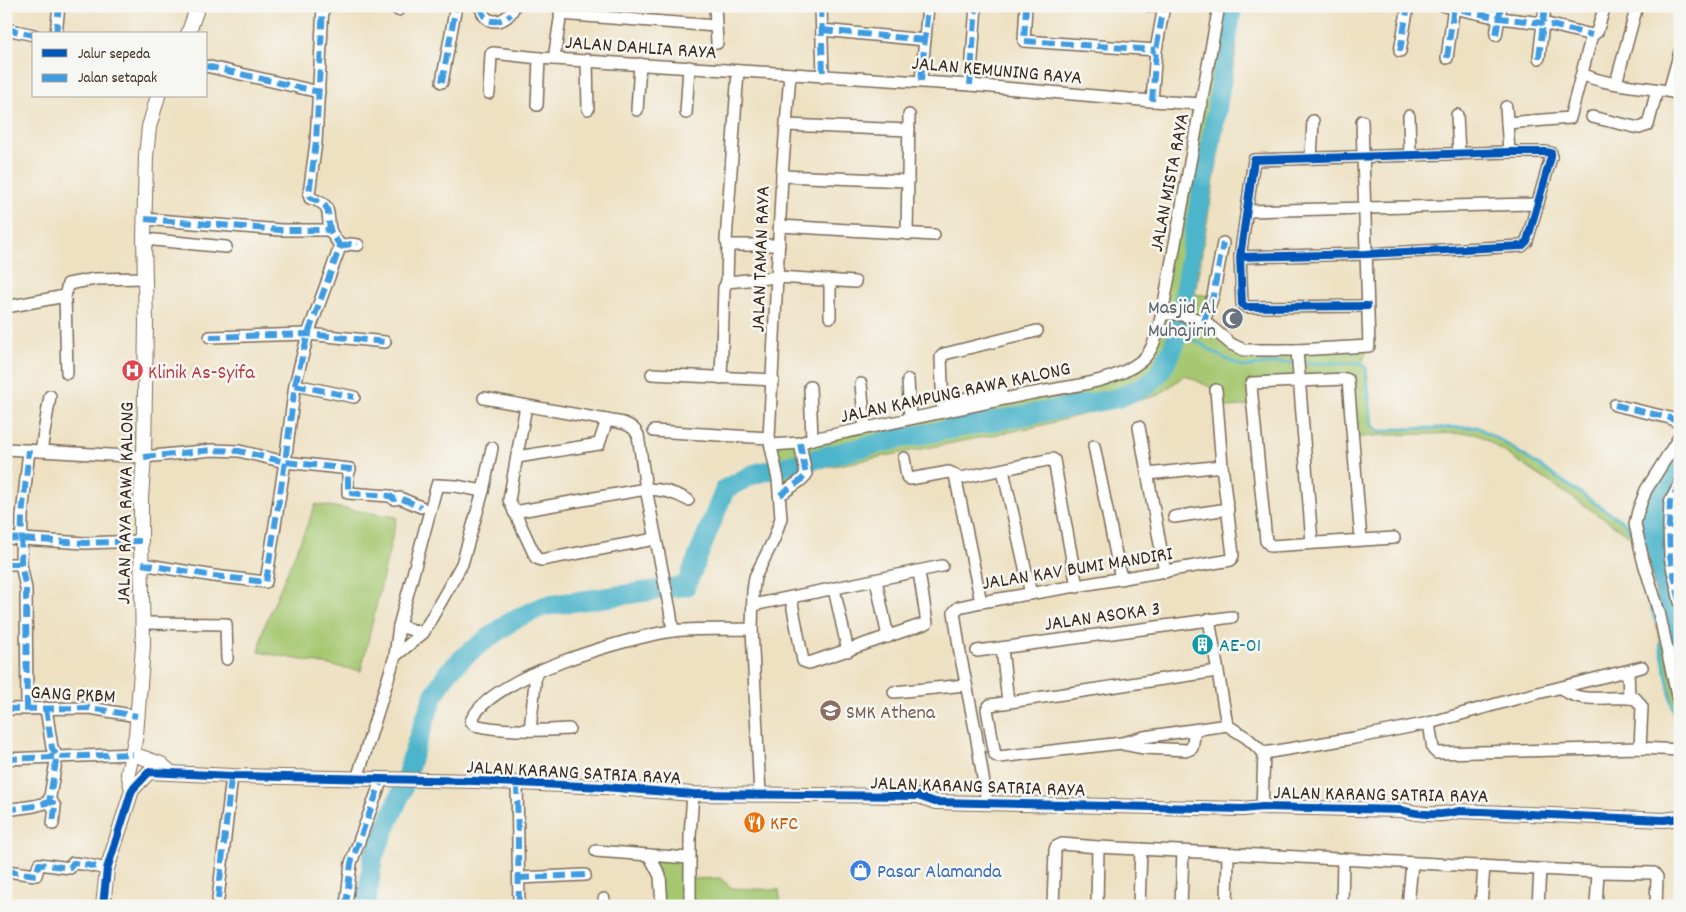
<svg xmlns="http://www.w3.org/2000/svg" width="1686" height="912" font-family="Dekko,sans-serif">
<style>
.green{fill:#a5c770;stroke:#707847}
.water{fill:#4db5cb;stroke:#447074}
.lines{fill:none;stroke-linecap:round;stroke-linejoin:round}
.stream{stroke:#4db5cb;stroke-width:3}
.river{stroke:#4db5cb;stroke-width:20}
.minor-casing{stroke:#7a6a57;stroke-width:14}
.tertiary-casing{stroke:#7a6a57;stroke-width:16}
.minor{stroke:#fff;stroke-width:11}
.tertiary{stroke:#fff;stroke-width:14}
.quiet{stroke:#3f9ce0;stroke-width:6;stroke-dasharray:12 6;stroke-linecap:butt}
.cycleway-casing{stroke:#f6f6f2;stroke-width:11}
.cycleway{stroke:#0057b8;stroke-width:8}
.labels{text-anchor:middle;stroke-width:5;stroke-linejoin:round;paint-order:stroke}
.street-label{font-size:20px;fill:#3b2a1e;stroke:#f6f6f2}
.worship-label{font-size:20px;fill:#5b616d;stroke:#f6f6f2;text-anchor:end}
.health-label{font-size:20px;fill:#be3a42;stroke:#f6f6f2;text-anchor:start}
.culture-label{font-size:20px;fill:#0d838f;stroke:#f6f6f2;text-anchor:start}
.education-label{font-size:20px;fill:#785e54;stroke:#f6f6f2;text-anchor:start}
.food-label{font-size:20px;fill:#c56008;stroke:#f6f6f2;text-anchor:start}
.shop-label{font-size:20px;fill:#366cbe;stroke:#f6f6f2;text-anchor:start}
</style>
<rect width="100%" height="100%" fill="#f6f6f2"/>
<filter id="ink" filterUnits="userSpaceOnUse"><feTurbulence type="fractalNoise" baseFrequency=".02" numOctaves="2"/><feDisplacementMap in="SourceGraphic" scale="10" xChannelSelector="R" yChannelSelector="G"/><feConvolveMatrix kernelMatrix="1 2 1 2 8 2 1 2 1" color-interpolation-filters="sRGB"/></filter>
<filter id="wash" filterUnits="userSpaceOnUse"><feTurbulence type="fractalNoise" baseFrequency=".0096" numOctaves="4" result="noise"/><feDisplacementMap in="SourceGraphic" scale="20" xChannelSelector="R" yChannelSelector="G"/><feGaussianBlur stdDeviation="1.12" result="paint"/><feColorMatrix in="noise" values="0 0 0 0 0 0 0 0 0 0 0 0 0 0 0 0 0 1.4 0 .05"/><feComposite in="paint" operator="in"/></filter>
<g filter="url(#wash)">
<rect width="100%" height="100%" fill="#eee1c2"/>
<!-- green -->
<g class="green">
<polygon points="1213,42 1237,44 1195,294 1213,296 1205,321 1244,350 1369,346 1362,363 1366,368 1372,426 1381,432 1395,429 1477,427 1502,441 1625,523 1635,524 1680,709 1680,743 1657,626 1634,539 1476,433 1384,435 1353,438 1349,381 1254,383 1253,405 1217,408 1216,390 1185,375 1159,395 1035,427 839,465 804,470 780,495 771,445 1104,378 1151,351"/>
<polygon points="316,504 397,517 361,671 259,652 264,627"/>
<polygon points="649,855 687,858 692,879 720,878 732,888 779,890 781,906 662,906"/>
</g>
<!-- water -->
<polygon class="water" points="1680,436 1680,484 1670,502 1680,602 1680,709 1638,511"/>
<g class="lines">
<!-- stream -->
<g class="stream">
<polyline points="1179,330 1220,356 1243,367 1280,363 1362,363 1366,368 1372,426 1381,432 1395,429 1477,427 1502,441 1625,523 1633,536"/>
<polyline points="1647,591 1655,621"/>
<polyline points="1660,644 1680,743"/>
</g>
<!-- river -->
<polyline class="river" points="366,906 373,857 402,791 416,744 434,695 448,672 467,654 513,620 544,606 686,586 725,489 754,474 897,439 1118,398 1148,385 1160,372 1173,348 1179,330 1192,245 1216,114 1232,6"/>
</g>
</g>
<g filter="url(#ink)">
<g class="lines">
<defs>
<g id="minor">
<path d="M481 6C483 28 509 24 514 6"/>
<polyline points="715,6 717,43"/>
<polyline points="821,6 823,77"/>
<polyline points="1026,6 1024,41 1156,50"/>
<polyline points="1150,6 1164,7"/>
<polyline points="1444,6 1499,18 1543,23 1592,35"/>
<polyline points="398,10 399,6"/>
<polyline points="560,14 716,26"/>
<polyline points="6,29 34,35"/>
<polyline points="822,30 925,40"/>
<polyline points="56,34 59,6"/>
<polyline points="1496,35 1501,6"/>
<polyline points="1400,51 1408,6"/>
<polyline points="1447,58 1454,6"/>
<polyline points="1539,58 1545,6"/>
<polyline points="554,59 562,6"/>
<polyline points="587,60 588,109"/>
<polyline points="206,66 319,92"/>
<path d="M1582 74C1612 88 1648 85 1680 94"/>
<polyline points="921,81 928,6"/>
<polyline points="442,82 456,6"/>
<polyline points="1616,83 1637,6"/>
<polyline points="970,85 976,6"/>
<polyline points="1669,91 1680,52"/>
<polyline points="489,93 491,54 493,53 539,58 661,66 970,85 1152,101 1202,104"/>
<polyline points="1152,101 1156,50 1164,6"/>
<polyline points="537,105 539,58"/>
<polyline points="1506,107 1509,152"/>
<polyline points="637,110 640,64"/>
<polyline points="686,113 689,67"/>
<polyline points="1457,115 1459,154"/>
<polyline points="1409,116 1410,155"/>
<polyline points="1592,117 1639,128 1648,125 1657,90"/>
<polyline points="1507,123 1570,118 1592,35 1597,32 1603,12"/>
<polyline points="786,125 909,130"/>
<polyline points="1311,158 1313,121"/>
<polyline points="782,176 908,181"/>
<polyline points="1248,211 1537,204"/>
<polyline points="145,219 281,230 330,230"/>
<polyline points="780,226 934,235"/>
<polyline points="907,234 909,115"/>
<polyline points="144,239 226,247"/>
<polyline points="728,244 730,245 779,245"/>
<polyline points="340,247 350,244 358,245"/>
<polyline points="1240,257 1366,254 1522,246 1527,241 1551,157 1551,153 1546,152 1509,152 1254,160 1240,257 1242,304 1246,307 1250,307 1367,306"/>
<polyline points="727,282 728,244 726,241 738,71"/>
<polyline points="65,296 67,373"/>
<polyline points="6,307 65,296 68,284 95,279 145,278"/>
<polyline points="1162,314 1178,314 1204,321 1231,344 1244,350 1297,350 1369,346 1362,121"/>
<polyline points="830,317 830,281"/>
<polyline points="1204,321 1213,296 1223,243"/>
<polyline points="210,337 308,334 385,342"/>
<polyline points="1297,350 1312,543"/>
<polyline points="652,374 773,380"/>
<polyline points="721,378 724,288 727,282 778,277 855,282"/>
<polyline points="908,380 910,418"/>
<polyline points="861,384 865,428"/>
<polyline points="295,385 354,397"/>
<polyline points="810,387 812,439"/>
<path d="M484 398 623 423C630 426 634 427 638 435L646 489 670 610 673 631"/>
<polyline points="942,403 1001,392"/>
<polyline points="1615,405 1670,418 1680,423"/>
<polyline points="526,406 509,500 536,558 541,560 655,539"/>
<polyline points="943,412 941,357 944,354 1037,331"/>
<polyline points="1139,427 1165,572"/>
<polyline points="654,431 769,438"/>
<polyline points="1680,436 1646,490 1638,511 1635,524 1643,560 1659,612 1680,709"/>
<path d="M771 445 800 443 812 439C884 425 956 409 1028 394 1063 387 1113 384 1141 361 1155 350 1157 331 1162 314L1219 6"/>
<polyline points="1094,446 1121,579"/>
<polyline points="6,449 144,457 212,450 239,451 285,462 350,469 348,475 348,493 390,496 394,499 400,498 421,507"/>
<polyline points="41,451 50,396"/>
<polyline points="517,457 599,444 607,420"/>
<polyline points="904,458 907,477 910,479 949,472 955,475 981,602"/>
<polyline points="1003,470 1031,594"/>
<polyline points="1148,474 1222,466"/>
<polyline points="956,479 1052,459 1054,460 1077,587"/>
<polyline points="1680,484 1670,502 1669,526 1670,557 1680,602"/>
<polyline points="483,491 492,448"/>
<polyline points="780,495 800,481 806,475 800,443"/>
<path d="M514 512 646 489C662 489 674 492 688 500"/>
<polyline points="1174,517 1228,509"/>
<polyline points="6,538 85,543 141,541"/>
<polyline points="1361,540 1348,380 1346,379 1252,383 1251,386 1266,541 1271,546 1394,538"/>
<polyline points="6,564 21,564"/>
<path d="M142 564 214 576 266 582 285 462 295 385 308 334 340 247C338 240 331 235 330 229 326 209 333 206 310 198L309 194 316 142 323 6"/>
<polyline points="876,580 888,637"/>
<polyline points="834,589 848,651"/>
<polyline points="791,598 803,661 809,663 927,623 919,572"/>
<polyline points="753,605 942,566"/>
<polyline points="1209,619 1227,725 1247,738 1264,753 1262,807"/>
<polyline points="143,623 226,624 227,659"/>
<polyline points="399,626 423,633"/>
<polyline points="1002,648 1008,702"/>
<polyline points="977,651 1232,617"/>
<polyline points="1217,671 990,705 987,709 995,755 999,757 1122,743 1144,737 1227,725"/>
<polyline points="1628,671 1629,698"/>
<path d="M1561 688C1581 706 1612 694 1636 699L1642 707 1640 748"/>
<polyline points="894,692 966,685"/>
<polyline points="46,708 52,748 57,756 49,802 53,803 52,806 55,807 53,824"/>
<polyline points="6,709 90,708 137,716"/>
<polyline points="27,709 26,589 21,564 22,516 29,450"/>
<polyline points="1429,723 1433,749 1437,753 1640,748 1680,750"/>
<path d="M569 729C538 731 504 732 474 725L471 721C490 676 627 638 672 631 698 628 727 630 752 629"/>
<polyline points="530,730 536,673"/>
<polyline points="1123,744 1144,748 1188,750 1192,748 1195,730"/>
<polyline points="1264,753 1354,738 1429,723 1522,697 1642,667"/>
<polyline points="6,759 133,754"/>
<polyline points="357,779 395,656 423,633 462,564 483,491 456,486 437,485 399,626 395,656"/>
<polyline points="517,783 519,906"/>
<polyline points="760,795 752,629 753,591 755,577 774,539 781,518 778,479 769,438 782,176 790,74"/>
<polyline points="987,803 976,734 960,653 954,612 959,607 981,602 1231,560 1233,555 1222,466 1216,390"/>
<polyline points="6,810 34,806 49,802"/>
<polyline points="596,851 689,858"/>
<polyline points="649,855 660,876 662,906"/>
<polyline points="6,871 36,875 39,864 70,868 73,863 83,864 107,869"/>
<polyline points="519,878 585,875"/>
<polyline points="218,899 232,776"/>
<polyline points="346,906 351,863 382,779"/>
<polyline points="604,906 604,899"/>
<polyline points="690,906 690,836 693,794"/>
<polyline points="1053,906 1055,850 1056,847 1062,844 1098,847 1598,872 1654,873 1657,877 1656,906"/>
<polyline points="1097,906 1098,847"/>
<polyline points="1139,906 1141,849"/>
<polyline points="1181,906 1183,852"/>
<polyline points="1227,906 1228,854"/>
<polyline points="1342,906 1343,859"/>
<polyline points="1408,906 1412,863"/>
<polyline points="1481,906 1484,866"/>
<polyline points="1538,906 1540,869"/>
<polyline points="1596,906 1598,872"/>
</g>
<g id="tertiary">
<polyline points="188,34 198,6"/>
<polyline points="133,754 161,764 171,773"/>
<polyline points="132,790 128,773 136,735 143,646 141,541 141,498 144,457 146,322 144,239 146,156 149,127 158,96"/>
<path d="M103 906 107 869 132 790 149 772 232 776 476 781 604 787 693 794 918 796 935 802 1243 809 1262 807 1402 810C1420 815 1442 816 1459 811L1664 820 1680 818"/>
</g>
</defs>
<!-- minor casing -->
<use href="#minor" class="minor-casing"/>
<!-- tertiary casing -->
<use href="#tertiary" class="tertiary-casing"/>
<!-- minor -->
<use href="#minor" class="minor"/>
<!-- tertiary -->
<use href="#tertiary" class="tertiary"/>
<!-- quiet -->
<g class="quiet">
<path d="M481 6C482 24 499 25 511 14"/>
<polyline points="821,6 823,77"/>
<polyline points="1026,6 1024,41 1156,50"/>
<polyline points="1150,6 1164,7"/>
<polyline points="1444,6 1499,18 1543,23 1592,35"/>
<polyline points="398,10 399,6"/>
<polyline points="6,29 34,35"/>
<polyline points="822,30 925,40"/>
<polyline points="56,34 59,6"/>
<polyline points="1496,35 1501,6"/>
<polyline points="1400,51 1408,6"/>
<polyline points="1447,58 1454,6"/>
<polyline points="1539,58 1545,6"/>
<polyline points="206,66 319,92"/>
<polyline points="921,81 928,6"/>
<polyline points="442,82 456,6"/>
<polyline points="970,85 976,6"/>
<polyline points="1152,101 1156,50 1164,6"/>
<polyline points="145,219 281,230 330,230"/>
<polyline points="340,247 350,244 358,245"/>
<polyline points="1204,321 1213,296 1223,243"/>
<polyline points="210,337 308,334 385,342"/>
<polyline points="295,385 354,397"/>
<polyline points="1615,405 1670,418 1680,423"/>
<polyline points="144,457 212,450 239,451 285,462 350,469 348,475 348,493 390,496 394,499 400,498 421,507"/>
<polyline points="1680,484 1670,502 1669,526 1670,557 1680,602"/>
<polyline points="780,495 800,481 806,475 800,443"/>
<polyline points="6,538 85,543 141,541"/>
<polyline points="6,564 21,564"/>
<path d="M142 564 214 576 266 582 285 462 295 385 308 334 340 247C338 240 331 235 330 229 326 209 333 206 310 198L309 194 316 142 323 6"/>
<polyline points="46,708 52,748 57,756 49,802 53,803 52,806 55,807 53,824"/>
<polyline points="6,709 90,708 137,716"/>
<polyline points="27,709 26,589 21,564 22,516 29,450"/>
<polyline points="6,759 133,754"/>
<polyline points="517,783 519,906"/>
<polyline points="6,810 34,806 49,802"/>
<polyline points="6,871 36,875 39,864 70,868 73,863 83,864 107,869"/>
<polyline points="519,878 585,875"/>
<polyline points="218,899 231,778"/>
<polyline points="346,906 351,863 382,779"/>
</g>
<defs>
<g id="cycleway">
<polyline points="1240,257 1366,254 1522,246 1527,241 1551,157 1551,153 1546,152 1509,152 1254,160 1240,257 1242,304 1246,307 1250,307 1367,306"/>
<path d="M103 906 107 869 132 790 149 772 232 776 476 781 604 787 693 794 918 796 935 802 1243 809 1262 807 1402 810C1420 815 1442 816 1459 811L1664 820 1680 818"/>
</g>
</defs>
<!-- cycleway casing -->
<use href="#cycleway" class="cycleway-casing"/>
<!-- cycleway -->
<use href="#cycleway" class="cycleway"/>
</g>
</g>
<!-- icons -->
<defs>
<symbol id="mosque-disc" viewBox="-11 -11 22 22"><circle r="9.5" fill="#6b7280" stroke="#f6f6f2"/><path d="M3.5-4.9A6 6 0 1 0 3.5 4.9A5 5 0 1 1 3.5-4.9Z" fill="#fff"/></symbol>
<symbol id="hospital-disc" viewBox="-11 -11 22 22"><circle r="9.5" fill="#e0444e" stroke="#f6f6f2"/><path d="M-5-5h3v3.5h4V-5h3V5h-3V1.5h-4V5h-3Z" fill="#fff"/></symbol>
<symbol id="building-disc" viewBox="-11 -11 22 22"><circle r="9.5" fill="#0f9aa8" stroke="#f6f6f2"/><path d="M-4-6H4V6H1V3H-1V6H-4ZM-2.5-4.3h1.7v1.8h-1.7ZM.8-4.3h1.7v1.8H.8ZM-2.5-1h1.7V.8h-1.7ZM.8-1h1.7V.8H.8Z" fill="#fff"/></symbol>
<symbol id="school-disc" viewBox="-11 -11 22 22"><circle r="9.5" fill="#8d6e63" stroke="#f6f6f2"/><path d="M0-5L7-2L0 1L-7-2ZM-4 1L0 2.5L4 1V4Q0 6-4 4Z" fill="#fff"/></symbol>
<symbol id="restaurant-disc" viewBox="-11 -11 22 22"><circle r="9.5" fill="#e8710a" stroke="#f6f6f2"/><path d="M-5-6h1v4h1v-4h1v4h1v-4h1v5L-1.5 .5V6h-2V.5L-5-1ZM5-6V6H3V1.5H1.5Q1.5-4 5-6Z" fill="#fff"/></symbol>
<symbol id="shop-disc" viewBox="-11 -11 22 22"><circle r="9.5" fill="#3f7fe0" stroke="#f6f6f2"/><path d="M-5-2.5h2.3a2.7 3.5 0 0 1 5.4 0H5L5.5 6h-11ZM-1.5-2.5h3a1.5 2.3 0 0 0-3 0Z" fill="#fff"/></symbol>
</defs>
<g fill-rule="evenodd">
<use href="#mosque-disc" x="1220" y="306" width="25" height="25"/>
<use href="#hospital-disc" x="120" y="358" width="25" height="25"/>
<use href="#building-disc" x="1190" y="632" width="25" height="25"/>
<use href="#school-disc" x="818" y="698" width="25" height="25"/>
<use href="#restaurant-disc" x="742" y="810" width="25" height="25"/>
<use href="#shop-disc" x="848" y="858" width="25" height="25"/>
</g>
<g class="labels">
<!-- street labels -->
<g class="street-label">
<text transform="translate(641 46) rotate(4)" y="7">JALAN DAHLIA RAYA</text>
<text transform="translate(997 69) rotate(5)" y="7">JALAN KEMUNING RAYA</text>
<text transform="translate(1168 182) rotate(-79)" y="7">JALAN MISTA RAYA</text>
<text transform="translate(759 259) rotate(-88)" y="7">JALAN TAMAN RAYA</text>
<text transform="translate(955 391) rotate(-12)" y="7">JALAN KAMPUNG RAWA KALONG</text>
<text transform="translate(124 503) rotate(-89)" y="7">JALAN RAYA RAWA KALONG</text>
<text transform="translate(1077 567) rotate(-9)" y="7">JALAN KAV BUMI MANDIRI</text>
<text transform="translate(1102 615) rotate(-8)" y="7">JALAN ASOKA 3</text>
<text transform="translate(73 693) rotate(3)" y="7">GANG PKBM</text>
<text transform="translate(574 771) rotate(3)" y="7">JALAN KARANG SATRIA RAYA</text>
<text transform="translate(978 785) rotate(2)" y="7">JALAN KARANG SATRIA RAYA</text>
<text transform="translate(1381 793) rotate(1)" y="7">JALAN KARANG SATRIA RAYA</text>
</g>
<!-- worship labels -->
<g class="worship-label">
<text x="1216" y="313">Masjid Al<tspan x="1216" dy="23">Muhajirin</tspan></text>
</g>
<!-- health labels -->
<g class="health-label">
<text x="148" y="378">Klinik As-Syifa</text>
</g>
<!-- culture labels -->
<g class="culture-label">
<text x="1219" y="651">AE-01</text>
</g>
<!-- education labels -->
<g class="education-label">
<text x="846" y="718">SMK Athena</text>
</g>
<!-- food labels -->
<g class="food-label">
<text x="770" y="829">KFC</text>
</g>
<!-- shop labels -->
<g class="shop-label">
<text x="877" y="877">Pasar Alamanda</text>
</g>
</g>
<!-- margin -->
<rect width="1686" height="912" fill="none" stroke="#f6f6f2" stroke-width="25"/>
<!-- legend -->
<rect x="32" y="32" width="175" height="65" fill="#f6f6f2" stroke="#aba49d"/>
<rect x="42" y="49" width="25" height="8" fill="#0057b8" stroke="#aba49d"/>
<text x="78" y="58" font-size="15" fill="#3b2a1e">Jalur sepeda</text>
<rect x="42" y="74" width="25" height="8" fill="#3f9ce0" stroke="#aba49d"/>
<text x="78" y="82" font-size="15" fill="#3b2a1e">Jalan setapak</text>
</svg>
